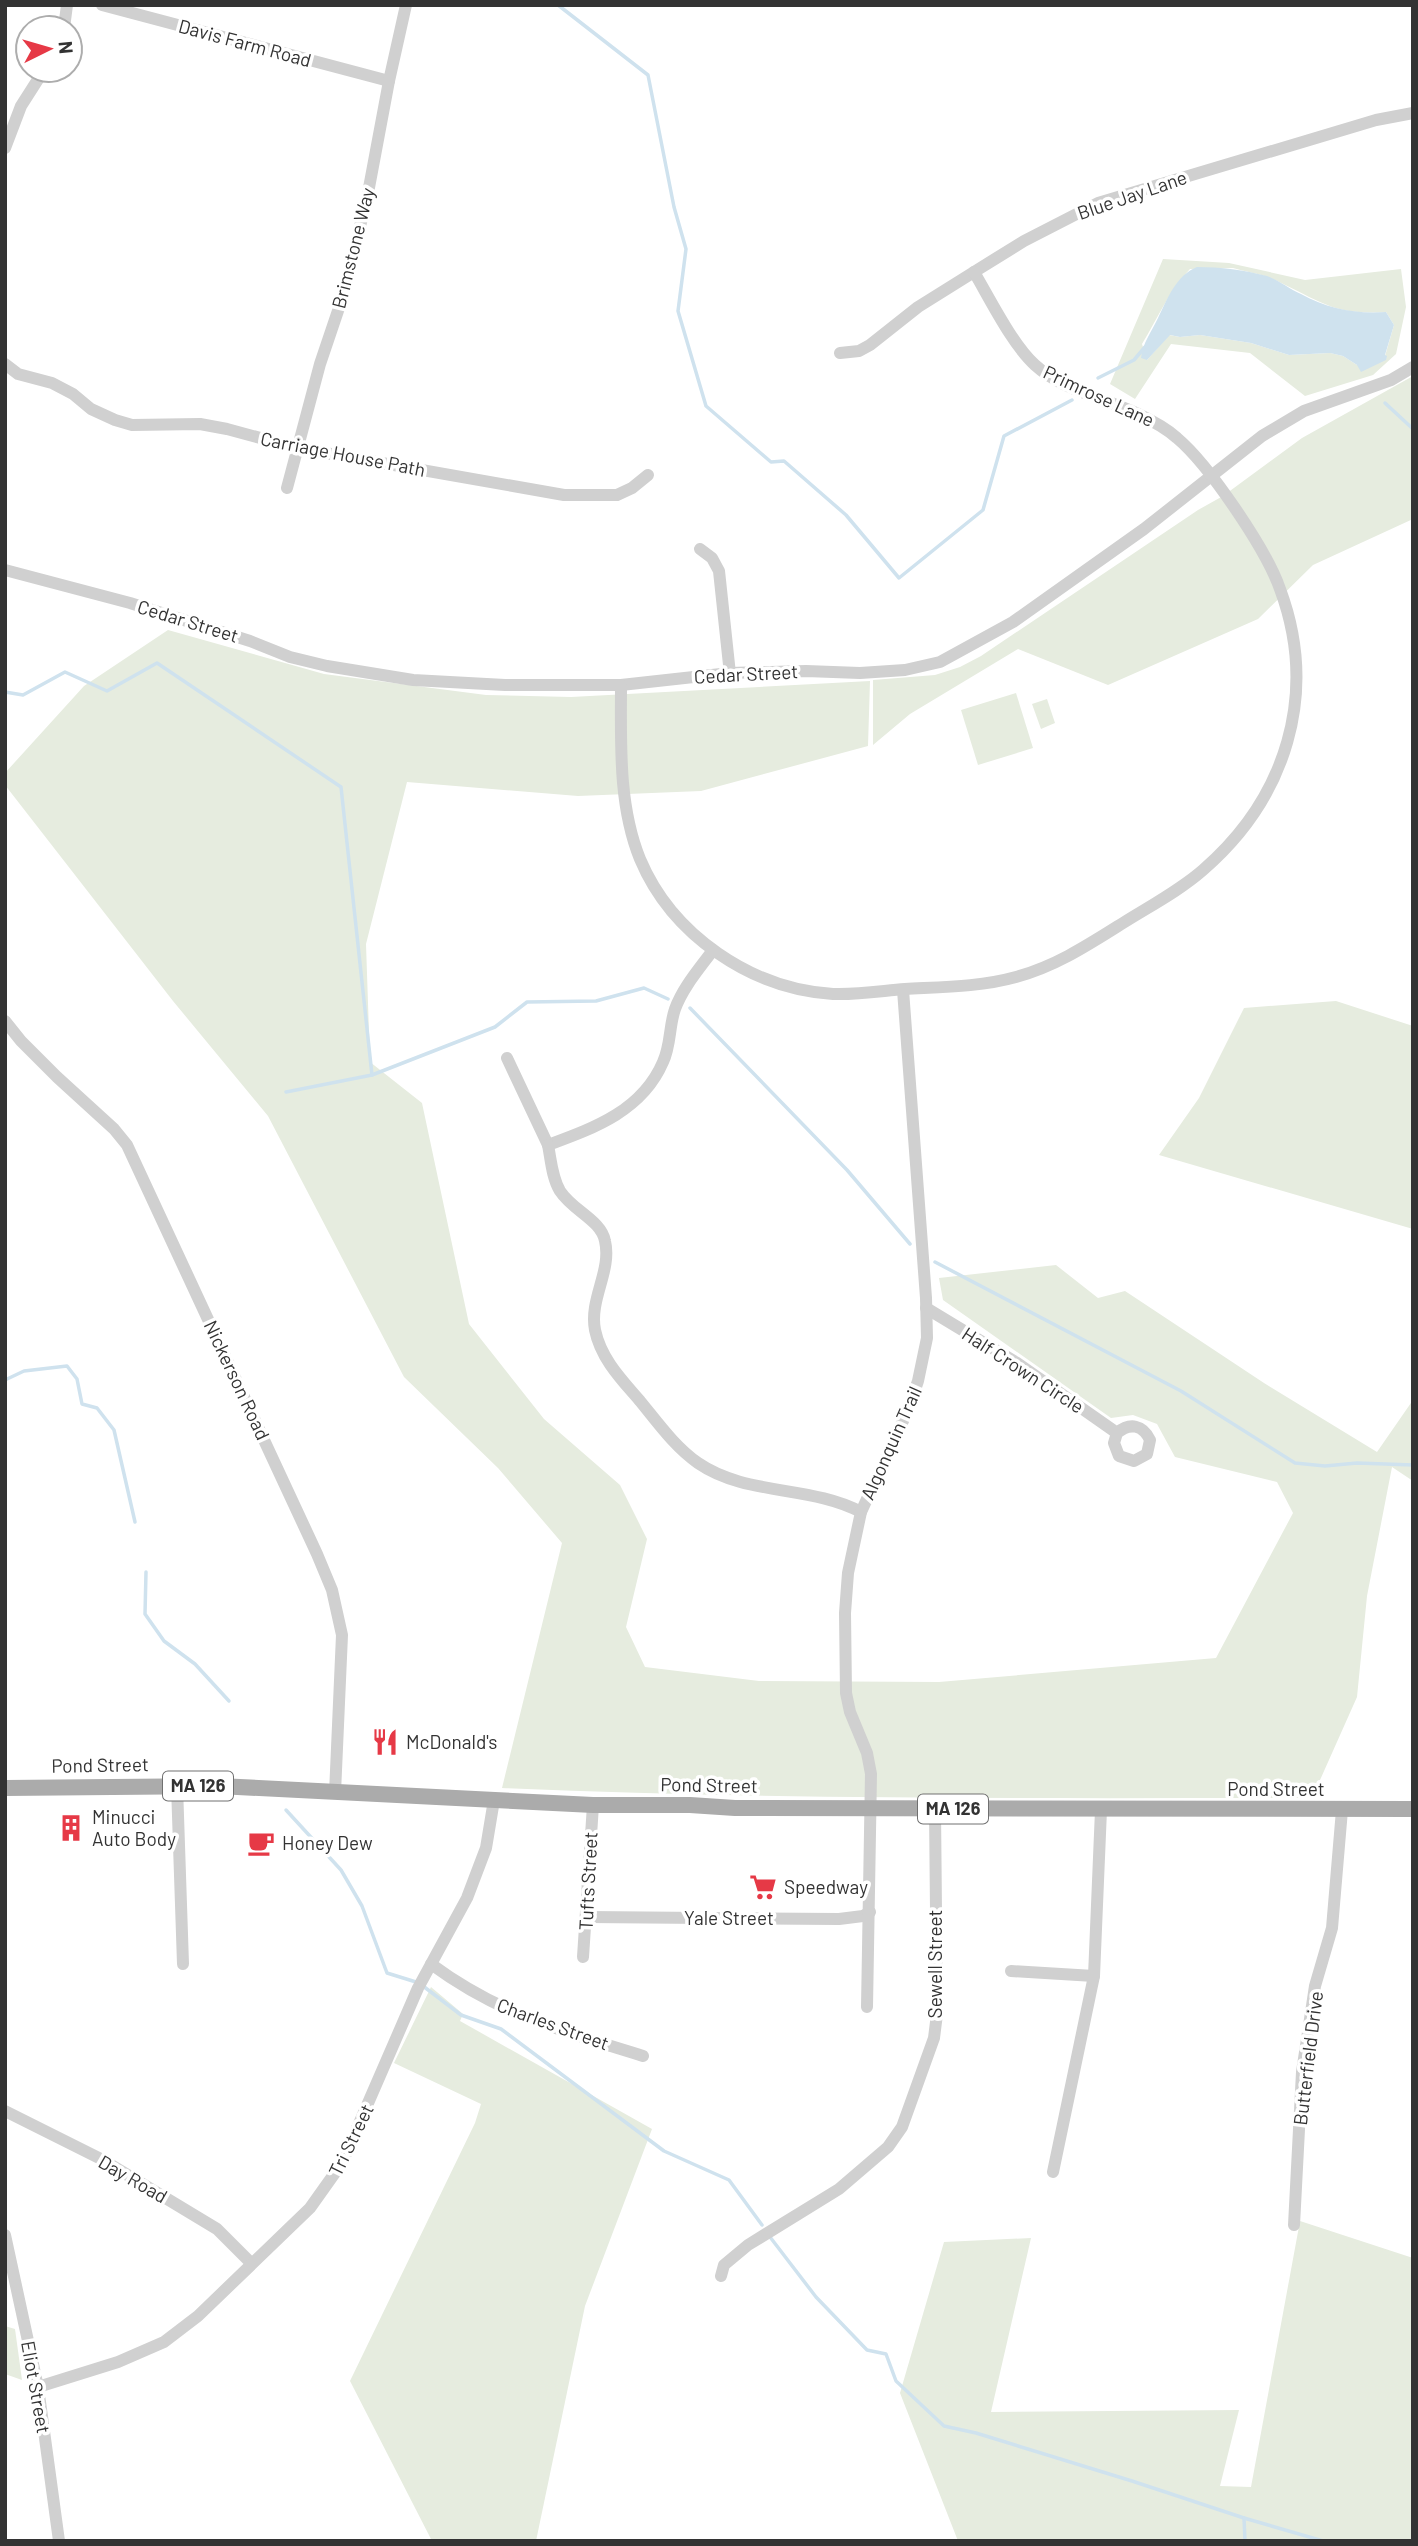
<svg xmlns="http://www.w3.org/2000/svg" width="1418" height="2546" font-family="Barlow,sans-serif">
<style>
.green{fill:#e6ecdf;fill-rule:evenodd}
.water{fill:#cfe2ee}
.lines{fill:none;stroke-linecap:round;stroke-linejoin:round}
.stream{stroke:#cfe2ee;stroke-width:3.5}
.minor{stroke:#d0d0d0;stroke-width:12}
.major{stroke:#ababab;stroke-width:16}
.labels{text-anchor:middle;stroke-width:7;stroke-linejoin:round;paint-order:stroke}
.shield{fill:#fff;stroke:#707070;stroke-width:2}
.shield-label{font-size:18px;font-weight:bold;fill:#333}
.street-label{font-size:19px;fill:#333;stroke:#fff}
.poi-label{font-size:19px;fill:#333;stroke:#fff;text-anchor:start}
</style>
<rect width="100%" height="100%" fill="#fff"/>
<!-- green -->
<g class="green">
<path d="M1163 259 1229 263 1305 280 1401 269 1406 307 1396 354 1373 375 1305 396 1250 353 1171 344 1135 399 1110 384ZM1233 268C1245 272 1259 273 1270 278 1317 298 1330 316 1386 312L1394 325 1385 356 1357 365 1343 356 1330 353 1289 355 1251 343 1200 335 1180 337 1169 335 1147 360 1142 344C1158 318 1168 292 1190 269Z"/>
<polygon points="1413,376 1413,519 1313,565 1258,619 1108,685 1018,649 910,714 873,745 873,680 935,675 960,667 981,656 1198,510 1223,496 1302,438"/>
<path d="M168 630 324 674 486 695 571 697 870 681 868 746 701 791 578 796 407 782 366 944 370 1062 422 1103 469 1324 544 1419 620 1485 647 1539 626 1627 645 1667 759 1681 939 1682 1216 1658 1293 1513 1277 1482 1175 1457 1157 1424 1133 1415 1111 1418 943 1300 939 1278 1056 1265 1098 1298 1125 1291 1264 1383 1377 1452 1413 1400V1481L1392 1467 1367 1596 1357 1697 1312 1798C1042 1798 772 1800 502 1788L562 1543 498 1468 404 1377 268 1116 173 1001 5 785V773L84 686Z"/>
<polygon points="1016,693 1033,748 978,765 961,710"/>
<polygon points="1047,699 1055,723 1041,729 1032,704"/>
<polygon points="1336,1001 1413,1026 1413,1229 1159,1155 1199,1098 1244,1008"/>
<polygon points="431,1987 463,2014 460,2021 652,2129 585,2306 536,2541 432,2541 350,2381 475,2123 481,2104 394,2063"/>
<polygon points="1300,2221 1413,2258 1413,2541 958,2541 900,2393 944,2242 1031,2238 991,2412 1239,2410 1220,2486 1251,2487"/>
<polygon points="5,2326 15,2329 22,2380 5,2374"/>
</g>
<!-- water -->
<path class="water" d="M1197 267C1221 267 1244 270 1267 276 1278 280 1290 289 1301 294 1328 309 1355 314 1386 312L1394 325 1385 355 1387 356 1386 360 1361 372 1357 365 1343 356 1330 353 1289 355 1251 343 1200 335 1180 337 1170 335 1147 360 1141 358C1143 342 1151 333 1158 318 1167 300 1176 275 1197 267Z"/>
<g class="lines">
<!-- stream -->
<g class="stream">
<polyline points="558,5 648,75 674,207 686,249 678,311 706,406 771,462 784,461 846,515 899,578 983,510 1004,436 1072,400"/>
<polyline points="1098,378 1134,360 1145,347"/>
<polyline points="1385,403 1413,429"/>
<polyline points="5,692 23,695 65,672 107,691 157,663 341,787 372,1075"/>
<polyline points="690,1008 847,1170 910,1244"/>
<polyline points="286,1092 372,1075 495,1027 527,1002 596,1001 644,988 668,999"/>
<polyline points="935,1262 1181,1391 1295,1463 1325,1466 1357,1463 1413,1465"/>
<polyline points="5,1289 5,1308"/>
<polyline points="5,1380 24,1371 67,1366 77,1379 82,1404 97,1408 114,1430 135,1522"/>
<polyline points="146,1572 145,1614 164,1641 195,1664 229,1701"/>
<polyline points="286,1810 341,1870 362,1906 387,1973 416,1982"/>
<polyline points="423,1986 461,2015 501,2029 664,2151 729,2180 762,2225"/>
<polyline points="770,2237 816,2297 867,2350 886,2354 896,2381 944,2426 976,2433 1132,2481 1244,2518 1245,2541"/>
<polyline points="1244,2518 1323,2541"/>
</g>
<!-- minor -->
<g class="minor">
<polyline points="102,5 389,81"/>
<polyline points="64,28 67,5"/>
<polyline points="5,148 21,106 44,70"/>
<polyline points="840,353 859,351 870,345 918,307 974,272 1024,241 1098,203 1376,120 1413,113"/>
<polyline points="5,364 18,374 52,383 73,394 91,409 115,420 132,425 200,424 227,429 297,448 564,495 617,495 632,488 648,475"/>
<polyline points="287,488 320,364 344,293 368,193 389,81 406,5"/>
<polyline points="700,549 712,558 719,571 730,674"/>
<polyline points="5,570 130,603 250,641 290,657 327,666 413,680 505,685 621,685 730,673 806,671 860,673 905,670 940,662 1013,622 1144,529 1262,436 1304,411 1391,380 1413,367"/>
<path d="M621 685C621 742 618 805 640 859 672 935 751 989 833 994 857 995 881 991 905 989 942 987 980 987 1016 977 1056 966 1088 945 1123 923 1150 906 1179 891 1203 870 1286 798 1319 694 1280 589 1266 549 1209 465 1177 438 1165 427 1151 420 1136 413 1104 398 1062 390 1035 365 1012 344 990 299 974 272"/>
<polyline points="5,1021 21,1041 57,1077 114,1129 127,1145 317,1554 332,1590 342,1635 335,1793"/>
<path d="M507 1058 548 1145C594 1128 642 1111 663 1062 671 1045 669 1026 675 1009 683 987 700 968 713 950"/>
<path d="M548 1145C551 1160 552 1178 560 1191 573 1211 601 1220 605 1241 612 1271 589 1299 595 1330 601 1359 622 1380 640 1401 658 1423 675 1447 698 1463 746 1496 810 1485 861 1512"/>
<path d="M926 1308 1017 1363 1117 1433 1114 1443 1119 1456 1134 1461 1147 1454 1150 1440C1143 1425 1130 1422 1117 1433"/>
<polyline points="177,1786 183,1964"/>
<polyline points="587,1917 839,1919 863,1916 870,1912"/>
<polyline points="583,1957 593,1805"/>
<path d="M431 1964C500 2015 563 2031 643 2056"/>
<polyline points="1011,1971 1094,1976"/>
<polyline points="867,2007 871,1774 867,1753 850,1712 846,1693 845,1613 848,1573 861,1512 908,1410 918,1381 927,1338 926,1298 903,990"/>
<polyline points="5,2111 101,2159 217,2229 251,2263"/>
<polyline points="1053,2172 1094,1976 1101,1810"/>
<polyline points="1294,2225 1302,2072 1315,1986 1332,1928 1342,1810"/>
<polyline points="5,2235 38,2387 59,2541"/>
<polyline points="721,2276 724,2265 748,2245 839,2189 888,2147 902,2127 934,2038 937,2014 935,1809"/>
<polyline points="38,2387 118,2362 164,2342 198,2316 310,2208 342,2163 418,1988 467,1898 486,1848 494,1800"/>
</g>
<!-- major -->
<polyline class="major" points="5,1788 219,1786 593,1805 690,1805 735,1808 1413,1809"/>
</g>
<!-- icons -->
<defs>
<symbol id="restaurant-bare" viewBox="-9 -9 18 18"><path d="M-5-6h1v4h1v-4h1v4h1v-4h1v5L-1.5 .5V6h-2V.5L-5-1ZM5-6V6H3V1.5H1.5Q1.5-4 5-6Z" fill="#e63946" stroke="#fff" stroke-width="2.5" paint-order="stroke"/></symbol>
<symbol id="building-bare" viewBox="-9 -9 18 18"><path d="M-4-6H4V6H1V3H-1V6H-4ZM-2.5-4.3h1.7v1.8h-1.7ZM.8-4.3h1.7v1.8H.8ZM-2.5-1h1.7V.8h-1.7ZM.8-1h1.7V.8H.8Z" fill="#e63946" stroke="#fff" stroke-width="2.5" paint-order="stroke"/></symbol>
<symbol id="cafe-bare" viewBox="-9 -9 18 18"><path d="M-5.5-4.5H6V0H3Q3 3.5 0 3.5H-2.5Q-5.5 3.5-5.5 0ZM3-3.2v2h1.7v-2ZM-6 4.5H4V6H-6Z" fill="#e63946" stroke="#fff" stroke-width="2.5" paint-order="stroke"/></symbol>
<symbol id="supermarket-bare" viewBox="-9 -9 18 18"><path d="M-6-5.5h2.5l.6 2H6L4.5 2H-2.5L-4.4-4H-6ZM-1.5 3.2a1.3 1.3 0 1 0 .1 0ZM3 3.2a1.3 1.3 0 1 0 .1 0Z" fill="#e63946" stroke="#fff" stroke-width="2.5" paint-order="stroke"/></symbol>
</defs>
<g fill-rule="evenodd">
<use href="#restaurant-bare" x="366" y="1723" width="38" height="38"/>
<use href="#building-bare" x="52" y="1809" width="38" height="38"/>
<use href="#cafe-bare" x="242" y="1824" width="38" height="38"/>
<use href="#supermarket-bare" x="744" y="1868" width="38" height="38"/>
</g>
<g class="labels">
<!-- shield labels -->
<g class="shield">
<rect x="163" y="1771.5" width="70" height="29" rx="5"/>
<rect x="918" y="1794.5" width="70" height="29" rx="5"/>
</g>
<g class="shield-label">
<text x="198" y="1792">MA 126</text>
<text x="953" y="1815">MA 126</text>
</g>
<!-- street labels -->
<g class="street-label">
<text transform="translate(245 43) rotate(15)" y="7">Davis Farm Road</text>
<text transform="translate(1132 195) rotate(-19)" y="7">Blue Jay Lane</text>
<text transform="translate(353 248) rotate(-76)" y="7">Brimstone Way</text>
<text transform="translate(1099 396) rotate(25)" y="7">Primrose Lane</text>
<text transform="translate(343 454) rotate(11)" y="7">Carriage House Path</text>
<text transform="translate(188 621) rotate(17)" y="7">Cedar Street</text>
<text transform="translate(746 674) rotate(-3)" y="7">Cedar Street</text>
<text transform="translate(1023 1370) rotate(33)" y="7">Half Crown Circle</text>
<text transform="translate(237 1380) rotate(65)" y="7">Nickerson Road</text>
<text transform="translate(891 1443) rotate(-66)" y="7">Algonquin Trail</text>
<text transform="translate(100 1765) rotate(-1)" y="7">Pond Street</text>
<text transform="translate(709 1785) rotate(1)" y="7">Pond Street</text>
<text x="1276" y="1796">Pond Street</text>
<text transform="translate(588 1881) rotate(-87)" y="7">Tufts Street</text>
<text x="729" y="1925">Yale Street</text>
<text transform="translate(935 1964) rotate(-90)" y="7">Sewell Street</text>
<text transform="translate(553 2024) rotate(20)" y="7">Charles Street</text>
<text transform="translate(1308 2058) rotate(-83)" y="7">Butterfield Drive</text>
<text transform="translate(351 2140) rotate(-64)" y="7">Tri Street</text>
<text transform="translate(133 2179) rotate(30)" y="7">Day Road</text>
<text transform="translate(36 2387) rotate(80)" y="7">Eliot Street</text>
</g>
<!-- poi labels -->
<g class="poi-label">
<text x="406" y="1749">McDonald's</text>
<text x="92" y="1824">Minucci<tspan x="92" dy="22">Auto Body</tspan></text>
<text x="282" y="1850">Honey Dew</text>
<text x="784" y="1894">Speedway</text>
</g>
</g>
<!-- border -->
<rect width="1418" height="2546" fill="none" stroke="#333333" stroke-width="14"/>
<!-- north arrow -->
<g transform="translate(49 49) rotate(85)"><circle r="33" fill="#ffffff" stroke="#adadad" stroke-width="2"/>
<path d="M0-5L12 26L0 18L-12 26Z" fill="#e63946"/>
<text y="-10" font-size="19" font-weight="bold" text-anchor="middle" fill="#333333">N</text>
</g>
</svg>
